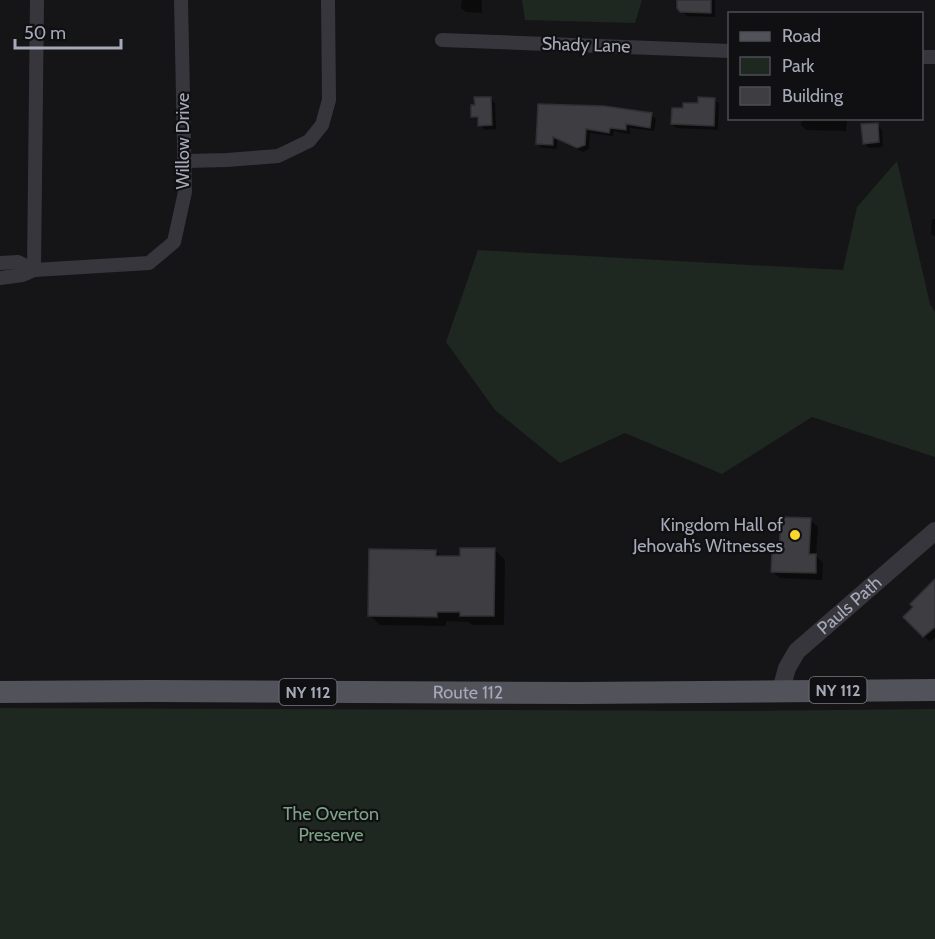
<svg xmlns="http://www.w3.org/2000/svg" width="935" height="939" font-family="Cabin,sans-serif">
<style>
.green{fill:#1f2721}
.shadow{fill:#0007}
.building{fill:#3d3d42;stroke:#302f33;stroke-width:1.5}
.lines{fill:none;stroke-linecap:round;stroke-linejoin:round}
.minor{stroke:#36363c;stroke-width:14}
.tertiary{stroke:#36363c;stroke-width:18}
.primary{stroke:#52525b;stroke-width:22}
.poi-dot{fill:#f8d72c;stroke:#101012;stroke-width:2}
.labels{text-anchor:middle;stroke-width:4.5;stroke-linejoin:round;paint-order:stroke}
.shield{fill:#101012;stroke:#797b86;stroke-width:1.5}
.shield-label{font-size:16px;font-weight:bold;fill:#a6a9b8}
.street-label{font-size:18px;fill:#a6a9b8;stroke:#101012}
.poi-label{font-size:18px;fill:#a6a9b8;stroke:#101012;text-anchor:end}
.park-label{font-size:18px;fill:#7da386;stroke:#101012}
</style>
<rect width="100%" height="100%" fill="#151517"/>
<!-- green -->
<g class="green">
<polygon points="522,0 642,0 635,23 525,20"/>
<polygon points="897,161 930,304 935,312 935,457 812,417 722,474 625,433 560,463 495,410 446,342 478,250 843,270 857,207"/>
<polygon points="0,708 739,711 935,709 935,939 0,939"/>
</g>
<!-- shadow -->
<g class="shadow">
<polygon points="462,0 482,0 482,13 466,12 461,8"/>
<polygon points="678,0 715,0 715,17 687,16 678,8"/>
<polygon points="490,98 495,103 496,129 485,130 480,125 480,121 473,117 476,106"/>
<polygon points="714,99 719,104 718,130 677,128 672,124 684,110"/>
<polygon points="540,106 651,115 656,119 654,131 630,128 630,134 614,131 613,136 590,133 589,149 583,152 557,140 557,149 542,148 537,143"/>
<polygon points="802,118 847,118 846,131 806,130 801,125"/>
<polygon points="877,125 882,130 883,147 869,148 864,143"/>
<polygon points="932,219 935,219 935,236 931,234"/>
<polygon points="810,520 818,527 816,556 823,563 822,580 780,578 772,571 781,553"/>
<polygon points="495,550 505,560 504,625 472,625 469,622 446,621 446,626 380,625 370,615 436,551 442,557 461,558"/>
<polygon points="935,585 935,638 929,641 905,617"/>
</g>
<!-- building -->
<g class="building">
<polygon points="677,0 711,0 711,13 680,12 677,8"/>
<polygon points="474,97 491,97 492,125 478,126 478,117 471,117 471,105 475,105"/>
<polygon points="698,97 715,98 714,126 671,124 672,108 683,108 683,103 698,103"/>
<polygon points="538,104 604,106 652,113 650,128 626,124 626,130 610,128 609,133 586,129 585,145 577,148 553,137 553,145 536,144"/>
<polygon points="878,123 879,142 863,144 861,124"/>
<polygon points="781,517 811,518 809,554 816,554 816,573 771,572 772,551 779,552"/>
<polygon points="460,548 495,548 494,616 460,616 460,612 437,612 437,617 368,616 369,549 436,550 436,556 460,556"/>
<polygon points="935,579 935,627 923,637 903,617 913,607 910,604"/>
</g>
<g class="lines">
<!-- minor -->
<g class="minor">
<polyline points="442,40 730,51"/>
<polyline points="922,57 935,57"/>
<polyline points="185,161 227,160 278,156 309,141 322,125 329,100 328,0"/>
<polyline points="0,263 18,262 34,270"/>
<polyline points="34,270 37,0"/>
<polyline points="0,278 23,275 34,270 149,263 174,242 185,192 181,0"/>
</g>
<!-- tertiary -->
<path class="tertiary" id="s1" d="M781 690 787 668 797 651 935 531"/>
<!-- primary -->
<path class="primary" id="s2" d="M0 692 151 691 579 693 935 690"/>
</g>
<!-- markers -->
<circle class="poi-dot" cx="795" cy="535" r="6"/>
<g class="labels">
<!-- shield labels -->
<g class="shield">
<rect x="809.5" y="677" width="57" height="26" rx="4.5"/>
<rect x="279.5" y="679" width="57" height="26" rx="4.5"/>
</g>
<g class="shield-label">
<text x="838" y="696">NY 112</text>
<text x="308" y="698">NY 112</text>
</g>
<!-- street labels -->
<g class="street-label">
<text transform="translate(586 45) rotate(2)" y="6">Shady Lane</text>
<text transform="translate(183 141) rotate(-90)" y="6">Willow Drive</text>
<text dy="6" stroke="none"><textPath href="#s1" startOffset="112">Pauls Path</textPath></text>
<text dy="6" stroke="none"><textPath href="#s2" startOffset="468">Route 112</textPath></text>
</g>
<!-- poi labels -->
<g class="poi-label">
<text x="783" y="531">Kingdom Hall of<tspan x="783" dy="21">Jehovah’s Witnesses</tspan></text>
</g>
<!-- park labels -->
<g class="park-label">
<text x="331" y="820">The Overton<tspan x="331" dy="21">Preserve</tspan></text>
</g>
</g>
<!-- legend -->
<rect x="728" y="12" width="195" height="108" fill="#101012" stroke="#4c4d54" stroke-width="1.5"/>
<rect x="740" y="32" width="30" height="9" fill="#52525b" stroke="#4c4d54" stroke-width="1.5"/>
<text x="782" y="42" font-size="18" fill="#a6a9b8">Road</text>
<rect x="740" y="57" width="30" height="18" fill="#1f2721" stroke="#4c4d54" stroke-width="1.5"/>
<text x="782" y="72" font-size="18" fill="#a6a9b8">Park</text>
<rect x="740" y="87" width="30" height="18" fill="#3d3d42" stroke="#4c4d54" stroke-width="1.5"/>
<text x="782" y="102" font-size="18" fill="#a6a9b8">Building</text>
<!-- scale -->
<path d="M15 39v9h106v-9" fill="none" stroke="#a6a9b8" stroke-width="3"/>
<text x="24" y="39" font-size="18" fill="#a6a9b8" stroke="#101012" stroke-width="4.5" paint-order="stroke">50 m</text>
</svg>
